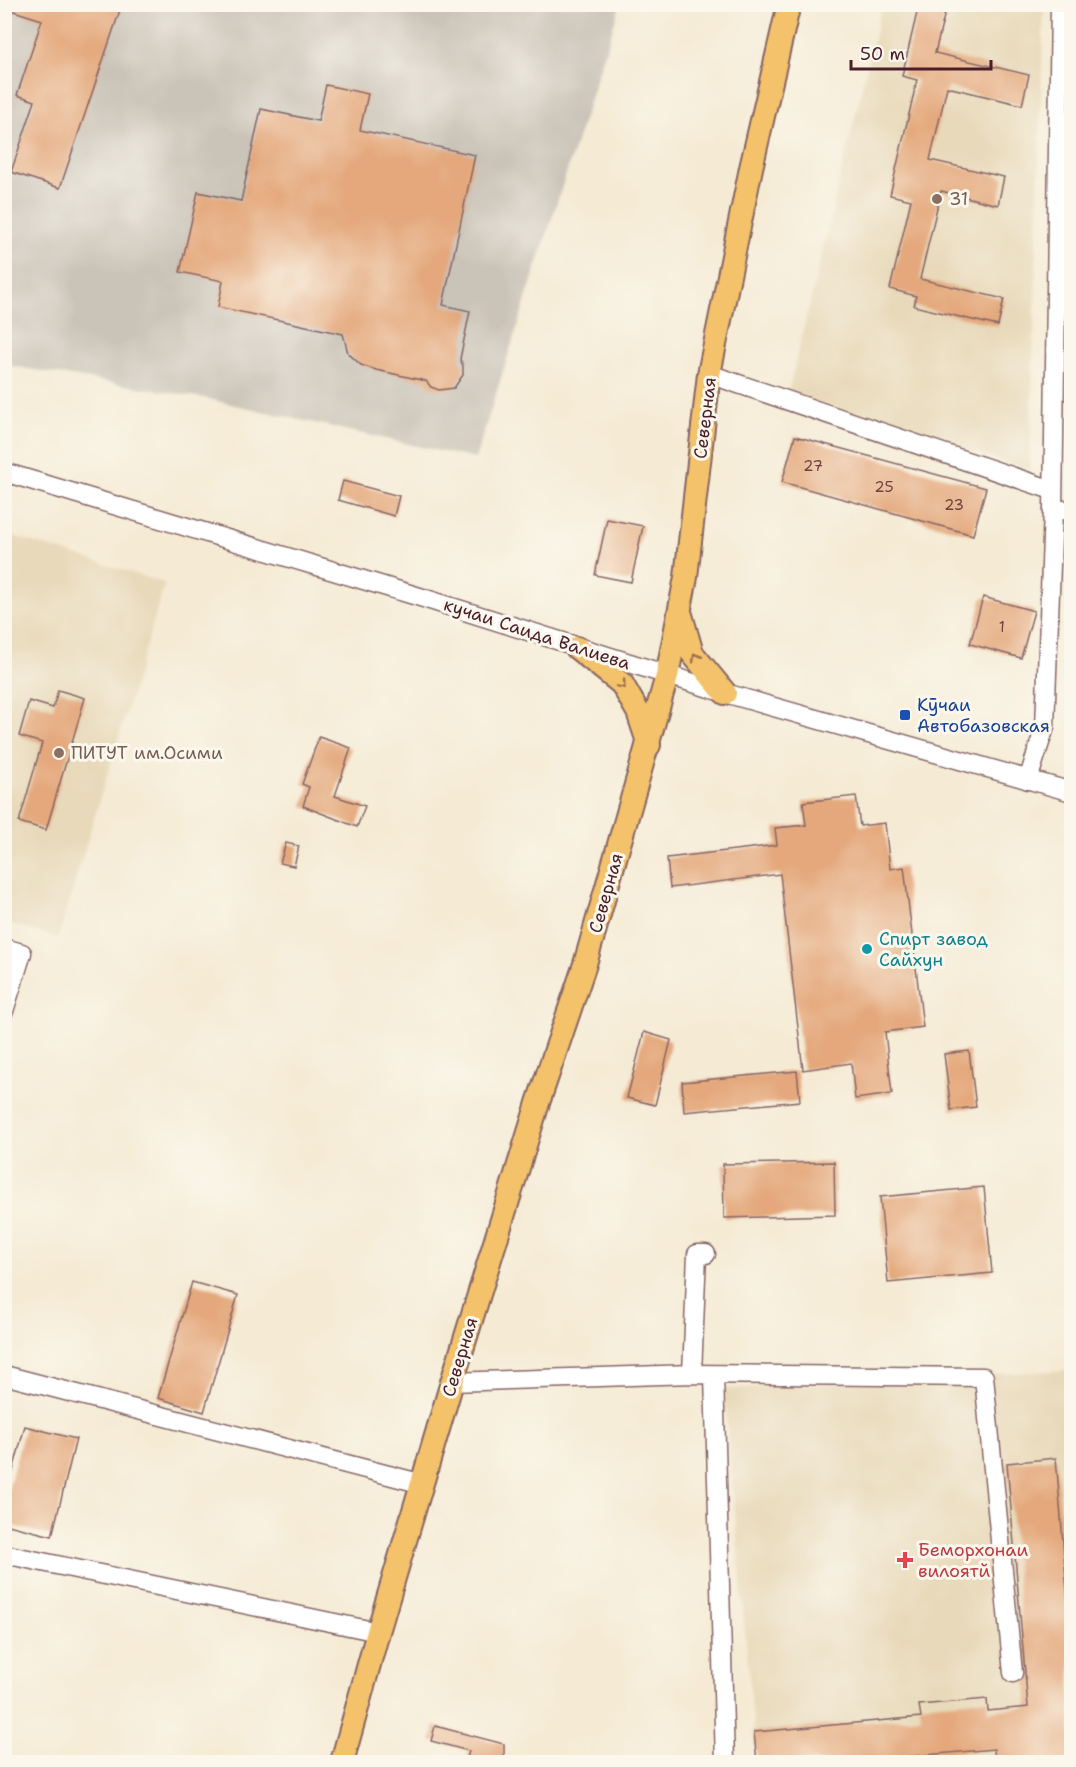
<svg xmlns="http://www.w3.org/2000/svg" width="1076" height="1767" font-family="'Shantell Sans',sans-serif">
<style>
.built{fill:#e8d9ba}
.industrial{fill:#c9c3b8}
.building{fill:#e4a87c}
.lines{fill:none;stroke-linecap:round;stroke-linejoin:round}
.minor-casing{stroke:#866666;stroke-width:21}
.major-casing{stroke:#866666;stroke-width:26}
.minor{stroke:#fff;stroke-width:18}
.major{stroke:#f3c26a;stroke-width:22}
.oneway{stroke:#9e704a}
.education-dot{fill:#8d6e63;stroke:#fbf7ec;stroke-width:2}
.transit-dot{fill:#1a4fb4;stroke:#fbf7ec;stroke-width:2}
.culture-dot{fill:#0f9aa8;stroke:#fbf7ec;stroke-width:2}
.health-dot{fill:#e0444e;stroke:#fbf7ec;stroke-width:2}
.labels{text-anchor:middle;stroke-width:6;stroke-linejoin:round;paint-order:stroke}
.number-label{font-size:15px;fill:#70413f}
.education-label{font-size:18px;fill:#785e54;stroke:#fbf7ec;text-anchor:start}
.street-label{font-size:18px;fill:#4a1f2b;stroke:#fbf7ec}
.transit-label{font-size:18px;fill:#164399;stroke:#fbf7ec;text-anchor:start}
.culture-label{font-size:18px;fill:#0d838f;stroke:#fbf7ec;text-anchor:start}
.health-label{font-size:18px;fill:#be3a42;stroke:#fbf7ec;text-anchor:start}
</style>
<rect width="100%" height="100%" fill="#fbf7ec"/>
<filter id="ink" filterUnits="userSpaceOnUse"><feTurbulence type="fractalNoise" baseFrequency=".0167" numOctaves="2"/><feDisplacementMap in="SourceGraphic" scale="12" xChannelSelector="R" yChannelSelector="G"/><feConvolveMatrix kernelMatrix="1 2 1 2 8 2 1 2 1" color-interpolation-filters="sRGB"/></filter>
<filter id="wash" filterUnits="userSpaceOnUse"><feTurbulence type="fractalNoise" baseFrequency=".008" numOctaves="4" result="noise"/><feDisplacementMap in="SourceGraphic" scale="24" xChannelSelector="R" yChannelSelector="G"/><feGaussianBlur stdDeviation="1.35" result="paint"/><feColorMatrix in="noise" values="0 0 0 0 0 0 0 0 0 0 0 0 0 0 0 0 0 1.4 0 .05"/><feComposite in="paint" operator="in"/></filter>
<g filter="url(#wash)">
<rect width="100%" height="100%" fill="#f5ebd5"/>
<!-- built -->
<g class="built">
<polygon points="882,5 1044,5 1030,470 788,393"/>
<polygon points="4,533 165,583 58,938 5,922"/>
<polygon points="1071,1370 1071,1762 725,1762 756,1757 724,1389"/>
</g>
<!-- industrial -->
<polygon class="industrial" points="4,5 620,5 475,459 204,398 5,365"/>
<g id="blocks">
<!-- building -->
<g class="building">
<polygon points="4,4 122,4 60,188 11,172 35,101 17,95 42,20 4,8"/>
<polygon points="919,4 947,4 935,53 1029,75 1022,105 947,87 930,160 1004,177 998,205 941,191 920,279 1004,299 998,326 914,306 916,296 890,289 911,200 890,195 917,80 902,76"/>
<polygon points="326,85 368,94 360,130 475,155 443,305 470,311 460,359 463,366 463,375 454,388 439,390 431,387 426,381 376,370 361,365 348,353 343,334 218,307 223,281 180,272 198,192 241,201 261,109 318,121"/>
<polygon points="795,436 986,488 973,535 782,482"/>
<polygon points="343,481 399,496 394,516 338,500"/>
<polygon points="607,519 643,526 631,582 595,575"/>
<polygon points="983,597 1034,611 1021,658 970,644"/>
<polygon points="58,690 85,698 46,830 19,822 42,743 19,736 29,701 53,708"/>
<polygon points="319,737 351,748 335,796 365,806 357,827 303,806 309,787 302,784"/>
<polygon points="856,796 860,826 885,823 890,869 904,867 923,1027 885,1032 892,1094 855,1099 851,1063 803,1070 780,874 670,888 667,858 777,845 775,828 806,825 803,802"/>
<polygon points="286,843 299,846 294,866 280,863"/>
<polygon points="644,1032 671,1040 655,1105 627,1098"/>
<polygon points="969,1051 976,1107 951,1110 944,1054"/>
<polygon points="797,1071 800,1101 684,1112 682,1082"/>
<polygon points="834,1162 835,1215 724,1218 723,1164"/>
<polygon points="984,1187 992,1273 888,1283 880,1197"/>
<polygon points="192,1282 238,1295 204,1412 158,1398"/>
<polygon points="25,1426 76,1439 52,1536 4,1524 4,1504"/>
<polygon points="1056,1458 1071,1638 1071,1762 995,1762 994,1749 845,1762 757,1762 754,1732 921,1717 919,1705 987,1699 988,1711 1028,1707 1007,1463"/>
<polygon points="435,1726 504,1744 504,1762 466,1762 469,1751 431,1741"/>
</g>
</g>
</g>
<g filter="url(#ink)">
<use href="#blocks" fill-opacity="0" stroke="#866666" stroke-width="1.5"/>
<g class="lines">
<defs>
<g id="minor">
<polyline points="709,374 1052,490"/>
<polyline points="4,472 420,597 725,693 1072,792"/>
<polyline points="1053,510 1072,510"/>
<polyline points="1028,780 1045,727 1053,510 1060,4"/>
<polyline points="4,948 22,953 4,1011"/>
<polyline points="692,1374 697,1254 706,1254"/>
<polyline points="4,1375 423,1484"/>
<polyline points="714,1375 725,1762"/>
<polyline points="452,1382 692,1374 984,1377 1013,1673"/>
<polyline points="4,1554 378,1632"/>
</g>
<g id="major">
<polyline points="681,615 692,653 725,693"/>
<polyline points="577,648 622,684 638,712 649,745"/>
<polyline points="342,1762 378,1632 452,1382 538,1103 585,964 667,676 686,577 709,374 751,168 789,4"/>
</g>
</defs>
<!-- minor casing -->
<use href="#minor" class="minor-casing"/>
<!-- major casing -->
<use href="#major" class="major-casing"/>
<!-- minor -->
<use href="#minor" class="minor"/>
<!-- major -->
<use href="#major" class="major"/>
</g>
<!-- one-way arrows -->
<defs><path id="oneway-chevron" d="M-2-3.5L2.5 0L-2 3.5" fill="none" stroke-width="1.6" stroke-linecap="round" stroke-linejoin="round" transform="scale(1.5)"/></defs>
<g class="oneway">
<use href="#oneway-chevron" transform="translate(696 657) rotate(-121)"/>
<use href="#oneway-chevron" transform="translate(622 685) rotate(50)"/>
</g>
</g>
<!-- markers -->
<g class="education-dot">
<circle cx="937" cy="199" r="6"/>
<circle cx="59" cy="753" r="6"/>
</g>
<rect class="transit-dot" x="899" y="709" width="12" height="12" rx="3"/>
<circle class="culture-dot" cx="867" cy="949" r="6"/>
<path class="health-dot" d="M902 1551h6v6h6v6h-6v6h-6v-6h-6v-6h6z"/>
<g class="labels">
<!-- number labels -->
<g class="number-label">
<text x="813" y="471">27</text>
<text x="884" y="492">25</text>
<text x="954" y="510">23</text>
<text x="1002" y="632">1</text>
</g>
<!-- education labels -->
<g class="education-label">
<text x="949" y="205">31</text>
<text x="71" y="759">ПИТУТ им.Осими</text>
</g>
<!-- street labels -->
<g class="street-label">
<text transform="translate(705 418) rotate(-83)" y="6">Северная</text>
<text transform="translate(537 634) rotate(18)" y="6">кучаи Саида Валиева</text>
<text transform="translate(606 893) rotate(-74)" y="6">Северная</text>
<text transform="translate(460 1357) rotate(-73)" y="6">Северная</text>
</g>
<!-- transit labels -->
<g class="transit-label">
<text x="917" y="711">Кӯчаи<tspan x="917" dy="21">Автобазовская</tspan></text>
</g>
<!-- culture labels -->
<g class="culture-label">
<text x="879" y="945">Спирт завод<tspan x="879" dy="21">Сайхун</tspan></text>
</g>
<!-- health labels -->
<g class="health-label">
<text x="918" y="1556">Беморхонаи<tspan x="918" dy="21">вилоятй</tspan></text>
</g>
</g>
<!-- margin -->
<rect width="1076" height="1767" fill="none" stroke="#fbf7ec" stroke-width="24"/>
<!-- scale -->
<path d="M851 60v9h140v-9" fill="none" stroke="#4a1f2b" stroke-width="3"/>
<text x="860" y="60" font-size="18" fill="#4a1f2b" stroke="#fbf7ec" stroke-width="4.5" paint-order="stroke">50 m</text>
</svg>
